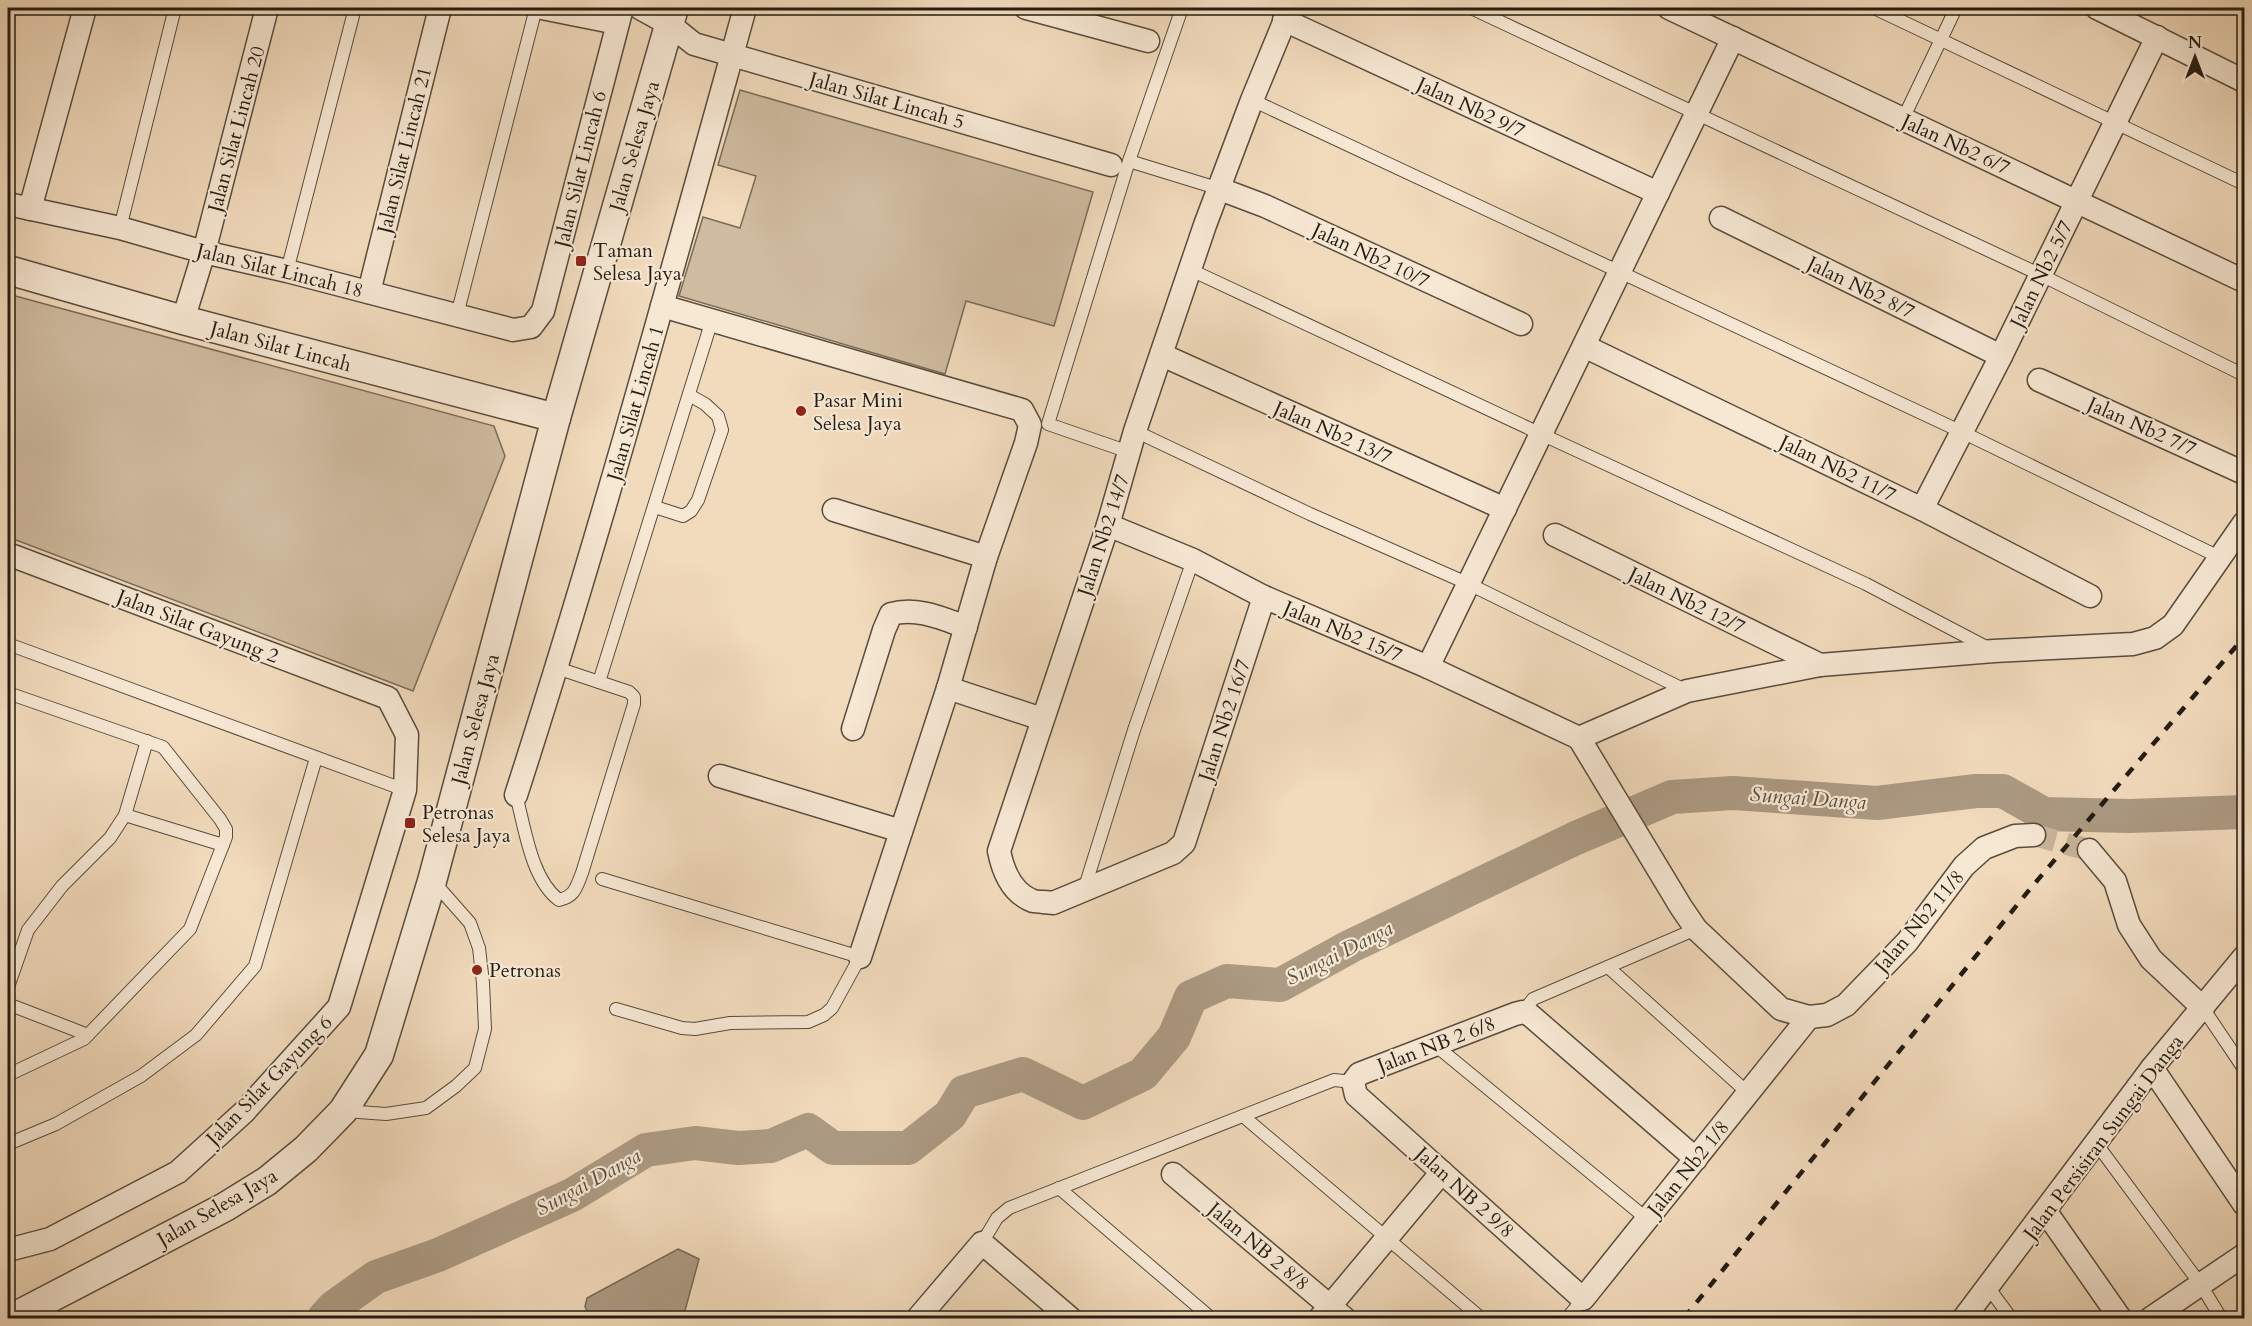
<svg xmlns="http://www.w3.org/2000/svg" width="2252" height="1326" font-family="Cardo,serif">
<style>
.green{fill:#cfbba0;stroke:#7a6c59;stroke-width:1.5}
.water{fill:#ac9a83;stroke:#766856;stroke-width:1.5}
.lines{fill:none;stroke-linecap:round;stroke-linejoin:round}
.river{stroke:#ac9a83;stroke-width:34}
.minor-tunnel{stroke:#c9b59b;stroke-width:22;stroke-dasharray:22 11;stroke-linecap:butt}
.service-casing{stroke:#584c3d;stroke-width:14}
.minor-casing{stroke:#584c3d;stroke-width:25}
.tertiary-casing{stroke:#584c3d;stroke-width:31}
.service{stroke:#f7e8d4;stroke-width:12}
.minor{stroke:#f7e8d4;stroke-width:22}
.tertiary{stroke:#f7e8d4;stroke-width:28}
.rail{stroke:#241c12;stroke-width:4.5;stroke-dasharray:10 10;stroke-linecap:butt}
.poi-dot{fill:#8f2418;stroke:#f7e8d4;stroke-width:2}
.labels{text-anchor:middle;stroke-width:4.5;stroke-linejoin:round;paint-order:stroke}
.street-label{font-size:20px;fill:#241c12;stroke:#f7e8d4}
.poi-label{font-size:20px;fill:#241c12;stroke:#f7e8d4;text-anchor:start}
.water-label{font-size:21px;font-style:italic;fill:#5a4e3f;stroke:#f7e8d4}
</style>
<rect width="100%" height="100%" fill="#f2dbbd"/>
<filter id="stains"><feTurbulence type="fractalNoise" baseFrequency=".00333" numOctaves="4"/><feColorMatrix values="0 0 0 0 .2 0 0 0 0 .09 0 0 0 0 .02 0 0 0 .5 -.17"/></filter>
<radialGradient id="worn" r=".72"><stop offset=".6" stop-color="#630" stop-opacity="0"/><stop offset="1" stop-color="#630" stop-opacity=".3"/></radialGradient>
<!-- green -->
<g class="green">
<polygon points="740,90 1093,192 1054,326 966,301 945,374 679,296 703,217 740,228 756,176 718,165"/>
<polygon points="8,294 494,426 505,456 413,691 8,537"/>
</g>
<!-- water -->
<polygon class="water" points="678,1249 699,1259 683,1318 591,1318 585,1307 587,1298"/>
<g class="lines">
<!-- river -->
<polyline class="river" points="324,1318 334,1307 376,1277 438,1255 572,1195 646,1150 695,1143 738,1148 771,1146 808,1130 833,1148 908,1148 950,1115 964,1092 1023,1074 1083,1103 1143,1074 1174,1037 1191,997 1227,981 1280,985 1351,946 1576,838 1672,797 1733,793 1877,803 1976,791 2003,791 2044,814 2130,816 2244,812"/>
<!-- minor-tunnel -->
<polyline class="minor-tunnel" points="2034,835 2089,850"/>
<defs>
<g id="service">
<polyline points="1471,8 2041,275 2244,375"/>
<polyline points="1874,8 2244,184"/>
<polyline points="1252,100 1962,432 2219,557"/>
<polyline points="1903,119 1956,8"/>
<polyline points="1129,161 1220,189"/>
<polyline points="120,228 175,8"/>
<polyline points="1191,270 1541,434 1866,584 1990,649"/>
<polyline points="287,271 355,8"/>
<polyline points="457,315 536,8"/>
<polyline points="1135,431 1310,514 1469,584 1687,691"/>
<polyline points="1129,452 1048,424 1129,161 1182,8"/>
<polyline points="655,507 683,516 691,511 698,500 722,430 718,416 705,404 689,395"/>
<polyline points="8,644 405,790"/>
<polyline points="599,682 712,320"/>
<polyline points="8,693 163,747 220,819 226,829 226,837 190,929 84,1039 8,1075"/>
<path d="M516 795C525 828 531 879 559 900 575 896 576 888 582 873L634 704V697L629 692 557 668"/>
<polyline points="125,815 223,845"/>
<polyline points="602,879 860,957 832,1008 824,1015 808,1022 730,1023 695,1029 682,1028 616,1009"/>
<polyline points="1084,890 1134,730 1193,560"/>
<polyline points="1608,967 1748,1093"/>
<polyline points="8,987 28,930 62,886 110,838 125,815 147,741"/>
<polyline points="8,1004 88,1035"/>
<polyline points="2203,1008 2244,1069"/>
<polyline points="1523,1012 1533,999 1696,929"/>
<polyline points="1435,1045 1647,1219"/>
<polyline points="345,1111 386,1114 426,1108 456,1086 475,1068 485,1029 483,983 479,948 470,923 433,881"/>
<polyline points="1243,1116 1481,1318"/>
<polyline points="2096,1143 2201,1285 2221,1318"/>
<polyline points="8,1144 56,1124 141,1076 196,1035 255,966 316,758"/>
<polyline points="1059,1188 1211,1318"/>
<polyline points="982,1243 997,1218 1009,1208 1334,1080 1353,1082"/>
<polyline points="1988,1287 2011,1318"/>
<polyline points="1567,1318 1583,1299"/>
</g>
<g id="minor">
<polyline points="542,8 617,23"/>
<polyline points="640,8 669,24 694,44 1111,165"/>
<polyline points="1026,8 1148,41"/>
<polyline points="1669,8 2244,281"/>
<polyline points="2097,8 2244,81"/>
<polyline points="1284,20 1658,193"/>
<polyline points="1220,189 1265,206 1521,324"/>
<polyline points="8,204 120,228 204,252 287,271 513,330 531,327 543,311 622,8"/>
<polyline points="30,209 85,8"/>
<polyline points="1721,218 2001,356"/>
<polyline points="369,292 440,8"/>
<polyline points="662,306 1022,410 1030,425 1026,443 986,557 948,688 860,957"/>
<polyline points="183,320 204,252 267,8"/>
<polyline points="1584,346 1922,509 2090,596"/>
<polyline points="1162,355 1505,509"/>
<polyline points="2039,380 2244,473"/>
<polyline points="1922,509 2001,356 2157,37"/>
<polyline points="834,510 986,557"/>
<polyline points="1108,525 1193,560 1264,597 1428,667 1579,738"/>
<polyline points="1555,535 1820,665"/>
<polyline points="8,554 388,698 407,735 405,790 339,1007 244,1112 178,1172 50,1239 8,1250"/>
<path d="M1264 597 1184 843 1173 853 1053 903C1047 902 1039 902 1033 901 1012 893 1003 871 999 851L1108 525 1135 431 1205 225 1252 100 1290 8"/>
<polyline points="1428,667 1733,38"/>
<polyline points="948,688 1042,719"/>
<path d="M853 729 884 630 891 614C917 607 941 618 966 627"/>
<polyline points="720,776 901,831"/>
<path d="M516 795C600 535 672 271 745 8"/>
<polyline points="2034,835 2015,836 1984,848 1964,866 1907,942 1846,1005 1827,1015 1809,1017 1781,1009 1696,929 1681,907 1579,738 1687,691 1820,665 1994,651 2133,644 2155,638 2173,625 2244,523"/>
<polyline points="2089,850 2115,881 2129,925 2151,959 2203,1008"/>
<polyline points="2152,1068 2244,1204"/>
<polyline points="1696,1159 1530,1015 1523,1012 1515,1014 1359,1074 1353,1082 1356,1095 1583,1299 1809,1017"/>
<polyline points="1173,1174 1344,1318"/>
<polyline points="2046,1212 2120,1318"/>
<polyline points="918,1318 982,1243 1070,1318"/>
<polyline points="1320,1318 1442,1172"/>
<polyline points="1964,1318 2152,1068 2244,957"/>
<polyline points="2151,1318 2244,1255"/>
</g>
<g id="tertiary">
<polyline points="8,270 183,320 556,418"/>
<polyline points="12,1318 225,1207 267,1181 306,1149 343,1111 379,1055 432,881 556,418 674,8"/>
</g>
</defs>
<!-- service casing -->
<use href="#service" class="service-casing"/>
<!-- minor casing -->
<use href="#minor" class="minor-casing"/>
<!-- tertiary casing -->
<use href="#tertiary" class="tertiary-casing"/>
<!-- service -->
<use href="#service" class="service"/>
<!-- minor -->
<use href="#minor" class="minor"/>
<!-- tertiary -->
<use href="#tertiary" class="tertiary"/>
<!-- rail -->
<polyline class="rail" points="1684,1318 2030,889 2244,637"/>
</g>
<!-- markers -->
<g class="poi-dot">
<rect x="575" y="255" width="12" height="12" rx="3"/>
<circle cx="801" cy="411" r="6"/>
<rect x="404" y="817" width="12" height="12" rx="3"/>
<circle cx="477" cy="970" r="6"/>
</g>
<g class="labels">
<!-- street labels -->
<g class="street-label">
<text transform="translate(887 100) rotate(16)" y="7">Jalan Silat Lincah 5</text>
<text transform="translate(1471 107) rotate(25)" y="7">Jalan Nb2 9/7</text>
<text transform="translate(236 129) rotate(-75)" y="7">Jalan Silat Lincah 20</text>
<text transform="translate(1956 144) rotate(25)" y="7">Jalan Nb2 6/7</text>
<text transform="translate(634 146) rotate(-74)" y="7">Jalan Selesa Jaya</text>
<text transform="translate(404 150) rotate(-76)" y="7">Jalan Silat Lincah 21</text>
<text transform="translate(580 169) rotate(-76)" y="7">Jalan Silat Lincah 6</text>
<text transform="translate(1371 255) rotate(25)" y="7">Jalan Nb2 10/7</text>
<text transform="translate(280 270) rotate(14)" y="7">Jalan Silat Lincah 18</text>
<text transform="translate(2041 274) rotate(-64)" y="7">Jalan Nb2 5/7</text>
<text transform="translate(1861 287) rotate(26)" y="7">Jalan Nb2 8/7</text>
<text transform="translate(281 346) rotate(15)" y="7">Jalan Silat Lincah</text>
<text transform="translate(635 403) rotate(-74)" y="7">Jalan Silat Lincah 1</text>
<text transform="translate(2142 426) rotate(24)" y="7">Jalan Nb2 7/7</text>
<text transform="translate(1333 432) rotate(24)" y="7">Jalan Nb2 13/7</text>
<text transform="translate(1838 468) rotate(26)" y="7">Jalan Nb2 11/7</text>
<text transform="translate(1103 535) rotate(-72)" y="7">Jalan Nb2 14/7</text>
<text transform="translate(1687 600) rotate(26)" y="7">Jalan Nb2 12/7</text>
<text transform="translate(198 626) rotate(21)" y="7">Jalan Silat Gayung 2</text>
<text transform="translate(1343 631) rotate(23)" y="7">Jalan Nb2 15/7</text>
<text transform="translate(475 719) rotate(-75)" y="7">Jalan Selesa Jaya</text>
<text transform="translate(1224 720) rotate(-72)" y="7">Jalan Nb2 16/7</text>
<text transform="translate(1919 921) rotate(-50)" y="7">Jalan Nb2 11/8</text>
<text transform="translate(1436 1044) rotate(-21)" y="7">Jalan NB 2 6/8</text>
<text transform="translate(269 1080) rotate(-46)" y="7">Jalan Silat Gayung 6</text>
<text transform="translate(2103 1137) rotate(-53)" y="7">Jalan Persisiran Sungai Danga</text>
<text transform="translate(1688 1168) rotate(-51)" y="7">Jalan Nb2 1/8</text>
<text transform="translate(1465 1192) rotate(42)" y="7">Jalan NB 2 9/8</text>
<text transform="translate(217 1207) rotate(-30)" y="7">Jalan Selesa Jaya</text>
<text transform="translate(1259 1246) rotate(40)" y="7">Jalan NB 2 8/8</text>
</g>
<!-- poi labels -->
<g class="poi-label">
<text x="593" y="257">Taman<tspan x="593" dy="23">Selesa Jaya</tspan></text>
<text x="813" y="407">Pasar Mini<tspan x="813" dy="23">Selesa Jaya</tspan></text>
<text x="422" y="819">Petronas<tspan x="422" dy="23">Selesa Jaya</tspan></text>
<text x="489" y="977">Petronas</text>
</g>
<!-- water labels -->
<g class="water-label">
<text transform="translate(1808 798) rotate(4)" y="7">Sungai Danga</text>
<text transform="translate(1339 953) rotate(-27)" y="7">Sungai Danga</text>
<text transform="translate(588 1182) rotate(-29)" y="7">Sungai Danga</text>
</g>
</g>
<!-- margin -->
<rect width="2252" height="1326" fill="none" stroke="#f2dbbd" stroke-width="30"/>
<rect x="9" y="9" width="2234" height="1308" fill="none" stroke="#241c12" stroke-width="3"/>
<rect x="15" y="15" width="2222" height="1296" fill="none" stroke="#241c12" stroke-width="1.5"/>
<!-- north arrow -->
<g transform="translate(2195 57)" stroke="#f7e8d4" stroke-width="4.5" paint-order="stroke">
<path d="M0-4.5L10 22L0 15L-10 22Z" fill="#241c12"/>
<text y="-9" font-size="16" font-weight="bold" text-anchor="middle" fill="#241c12">N</text>
</g>
<rect width="100%" height="100%" filter="url(#stains)"/>
<rect width="100%" height="100%" fill="url(#worn)"/>
</svg>
